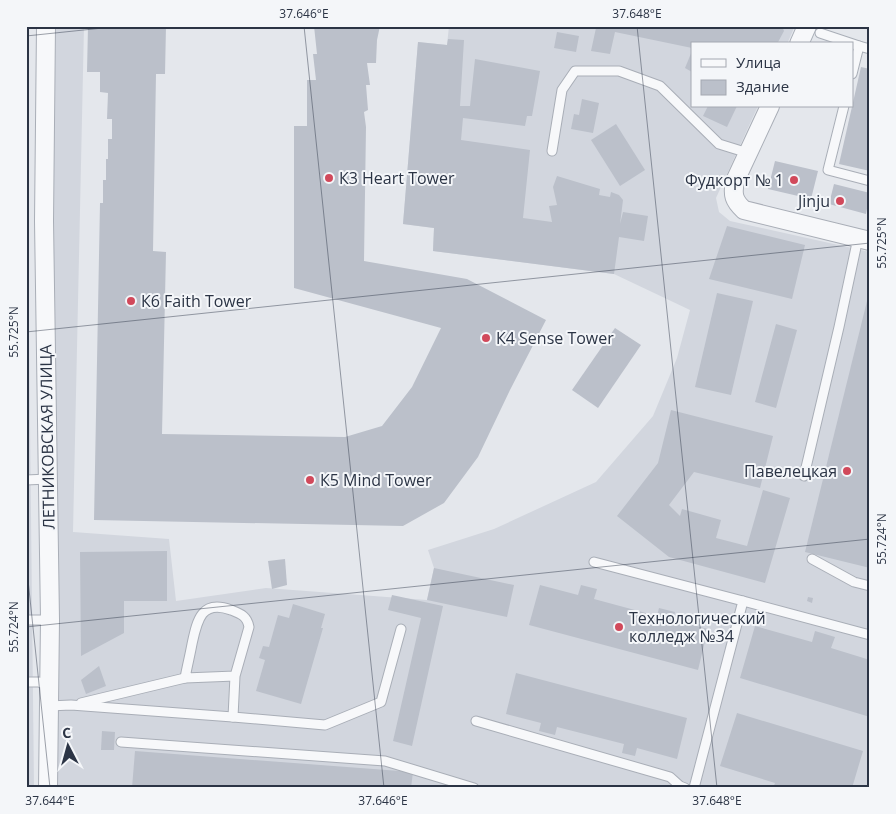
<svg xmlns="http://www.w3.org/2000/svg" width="896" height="814" font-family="'Open Sans',sans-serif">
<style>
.built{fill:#d2d6de}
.building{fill:#bbc0ca}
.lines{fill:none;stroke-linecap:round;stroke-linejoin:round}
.lane-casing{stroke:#a9aeb7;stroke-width:11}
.street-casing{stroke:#a9aeb7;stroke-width:20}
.lane{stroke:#f7f8fa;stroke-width:9}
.street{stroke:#f7f8fa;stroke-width:18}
.ticks{fill:none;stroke:#2b3445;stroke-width:1;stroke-opacity:0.45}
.poi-dot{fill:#d1495b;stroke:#f4f6f9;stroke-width:2}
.labels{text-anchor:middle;stroke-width:4;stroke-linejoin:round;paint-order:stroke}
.poi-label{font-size:16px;fill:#2b3445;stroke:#f4f6f9;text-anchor:start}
.street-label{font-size:16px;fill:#2b3445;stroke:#f4f6f9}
.neatline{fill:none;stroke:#2b3445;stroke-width:2}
.ticks-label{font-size:12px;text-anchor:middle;fill:#2b3445}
</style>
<rect width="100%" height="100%" fill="#e4e7ec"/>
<!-- built -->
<g class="built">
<polygon points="56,26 84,26 73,532 169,539 176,601 266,588 427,600 434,568 428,550 494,529 596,482 653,416 677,358 690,310 614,274 433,251 434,228 403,224 418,42 447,45 449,26 793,26 794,28 787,44 692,44 692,106 758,106 716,198 719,212 730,221 870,252 870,782 868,788 53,788 59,569 52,222"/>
<polygon points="26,151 27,151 34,788 26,788"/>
</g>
<!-- building -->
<g class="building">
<polygon points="88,26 166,26 165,74 156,74 153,251 166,252 162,434 345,437 382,426 412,387 441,328 294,288 294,126 307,126 307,80 316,80 313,54 317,54 314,26 380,26 377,40 376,63 367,63 370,85 366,85 368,110 364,112 366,127 364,261 467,279 546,320 510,390 478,457 444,503 403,526 94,520 100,203 103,203 103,180 106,180 106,159 108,159 108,139 112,139 112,119 107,119 108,93 100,92 100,72 87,72"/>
<polygon points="592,26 782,26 784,31 777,44 692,44 692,48 615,32 610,54 591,51 596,28"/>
<polygon points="557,32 579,36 576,52 554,48"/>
<polygon points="448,39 464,40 460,106 470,106 475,59 540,71 532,116 527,116 525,126 463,118 461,140 530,150 523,218 552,222 549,206 557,205 553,187 557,176 600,189 599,195 610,197 611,192 619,195 623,200 620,224 623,212 648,216 644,241 619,237 614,274 433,251 434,228 403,224 418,42 447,45"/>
<polygon points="692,51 692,72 685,68"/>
<polygon points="861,67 870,69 870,171 839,164"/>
<polygon points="582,99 599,103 593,133 571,129 574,114 579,115"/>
<polygon points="708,106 737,106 727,127 703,116"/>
<polygon points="616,124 645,170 620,186 591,140"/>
<polygon points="775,161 818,171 811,199 768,189"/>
<polygon points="834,184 870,193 866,214 829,204"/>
<polygon points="727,226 805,245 792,299 709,279"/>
<polygon points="717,293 753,301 731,395 695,387"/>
<polygon points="869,293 870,293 870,568 805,552"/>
<polygon points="776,324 797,330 776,408 755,402"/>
<polygon points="615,328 641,345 598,408 572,390"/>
<polygon points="671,410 773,436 760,488 694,472 669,505 680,516 682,509 721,520 716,538 747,546 763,490 790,498 765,583 669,557 617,516 658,463"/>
<polygon points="167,551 167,601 124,601 124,633 81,656 80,552"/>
<polygon points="285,559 287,585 272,589 268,561"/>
<polygon points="434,568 514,585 507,617 427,600"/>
<polygon points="540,585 578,595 581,585 597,589 594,599 657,616 659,608 675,612 673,620 708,629 698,670 529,625"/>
<polygon points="392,595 443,606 412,746 393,741 421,618 388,610"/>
<polygon points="808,597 813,598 812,603 807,601"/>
<polygon points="293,604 325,614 321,628 323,628 301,704 256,691 265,660 259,658 263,646 269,647 278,615 289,618"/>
<polygon points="755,626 812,642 815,631 835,637 831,648 870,660 870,717 740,678"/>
<polygon points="99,666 106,686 86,694 81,680"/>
<polygon points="516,673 687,718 677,759 637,748 635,756 622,753 624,744 557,727 555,735 539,731 541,723 506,714"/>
<polygon points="737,713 863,751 852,788 773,788 775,783 720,766"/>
<polygon points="102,731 115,732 114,750 101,750"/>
<polygon points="135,751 413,772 411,788 132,788"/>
</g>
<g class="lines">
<defs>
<g id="lane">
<polyline points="820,33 859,46"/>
<polyline points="852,74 859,46 870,49"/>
<polyline points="844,106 828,170 870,181"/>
<polyline points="552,151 562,90 575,71 619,71 660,86 719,144 748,153"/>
<polyline points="804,476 839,327 858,238"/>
<polyline points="26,480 48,479"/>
<polyline points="812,559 854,582 870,586"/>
<polyline points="594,562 743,601 694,788"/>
<polyline points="743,601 870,635"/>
<polyline points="26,620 50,620"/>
<path d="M235 676 185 678C187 667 190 655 192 644 197 621 201 599 231 610 241 614 247 616 249 627L235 676 233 717 325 725 381 702 401 629"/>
<polyline points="26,682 39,682 49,686"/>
<polyline points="81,703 185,678"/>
<polyline points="49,706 71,705 233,717"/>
<polyline points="476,721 670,777 680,786 685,788"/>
<polyline points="121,742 385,761 474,788"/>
</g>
<g id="street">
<polyline points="46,26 44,221 50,620 48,788"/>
<polyline points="799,44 807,26"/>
<path d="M770 106 735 181C732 195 734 201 744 210L870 241"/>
</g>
</defs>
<!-- lane casing -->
<use href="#lane" class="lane-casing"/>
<!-- street casing -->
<use href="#street" class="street-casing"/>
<!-- lane -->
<use href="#lane" class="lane"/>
<!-- street -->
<use href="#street" class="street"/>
</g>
<!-- ticks -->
<path class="ticks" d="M304 26 384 788M637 26 717 788M26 36 122 26M26 332 870 243M26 561 50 788M26 627 870 539"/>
<!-- markers -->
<g class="poi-dot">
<circle cx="329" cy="178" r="5"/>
<circle cx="794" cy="180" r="5"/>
<circle cx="840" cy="201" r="5"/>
<circle cx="131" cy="301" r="5"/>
<circle cx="486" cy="338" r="5"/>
<circle cx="847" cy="471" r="5"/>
<circle cx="310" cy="480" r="5"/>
<circle cx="619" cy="627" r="5"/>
</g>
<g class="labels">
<!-- poi labels -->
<g class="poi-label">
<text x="339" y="184">К3 Heart Tower</text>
<text x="784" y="186" text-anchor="end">Фудкорт № 1</text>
<text x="830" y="207" text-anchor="end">Jinju</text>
<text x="141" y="307">К6 Faith Tower</text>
<text x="496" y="344">К4 Sense Tower</text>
<text x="837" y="477" text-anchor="end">Павелецкая</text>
<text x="320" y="486">К5 Mind Tower</text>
<text x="629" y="624">Технологический<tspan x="629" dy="18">колледж №34</tspan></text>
</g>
<!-- street labels -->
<g class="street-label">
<text transform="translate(47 437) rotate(-91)" y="6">ЛЕТНИКОВСКАЯ УЛИЦА</text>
</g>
</g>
<!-- border -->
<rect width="896" height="814" fill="none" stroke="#f4f6f9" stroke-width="55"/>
<!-- legend -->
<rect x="691" y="42" width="162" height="65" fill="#f4f6f9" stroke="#a4a8b1"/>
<rect x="701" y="59" width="25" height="8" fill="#f7f8fa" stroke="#a4a8b1"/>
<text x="736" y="68" font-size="15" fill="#2b3445">Улица</text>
<rect x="701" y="80" width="25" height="15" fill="#bbc0ca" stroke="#a4a8b1"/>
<text x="736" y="92" font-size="15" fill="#2b3445">Здание</text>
<!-- north arrow -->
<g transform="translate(68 746) rotate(354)" stroke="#f4f6f9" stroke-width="4" paint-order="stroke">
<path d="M0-4L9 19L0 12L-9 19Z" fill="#2b3445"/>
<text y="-8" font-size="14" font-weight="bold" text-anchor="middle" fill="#2b3445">С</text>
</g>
<rect x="28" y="28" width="840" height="758" class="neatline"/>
<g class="ticks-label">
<text x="304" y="18">37.646°E</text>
<text x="637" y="18">37.648°E</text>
<text transform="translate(882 243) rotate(-90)" y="4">55.725°N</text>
<text transform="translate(14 332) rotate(-90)" y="4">55.725°N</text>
<text transform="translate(882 539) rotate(-90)" y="4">55.724°N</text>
<text transform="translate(14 627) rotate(-90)" y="4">55.724°N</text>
<text x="50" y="805">37.644°E</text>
<text x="383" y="805">37.646°E</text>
<text x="717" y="805">37.648°E</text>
</g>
</svg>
